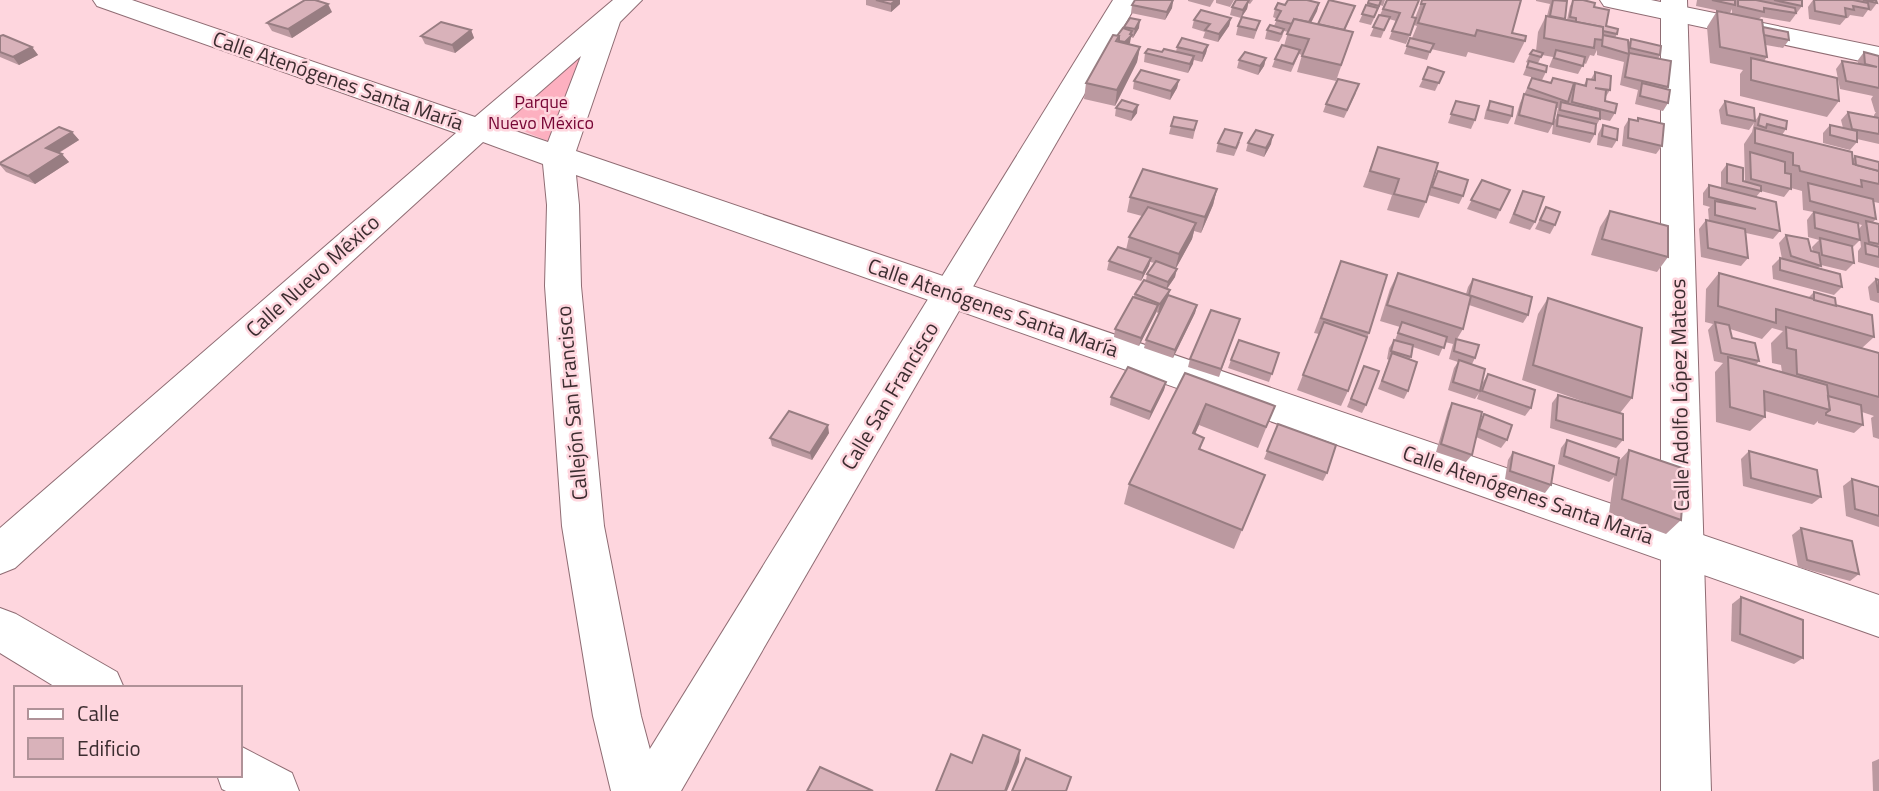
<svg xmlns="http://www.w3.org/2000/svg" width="1879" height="791" font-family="'Titillium Web',sans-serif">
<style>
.green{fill:#fdb0c0}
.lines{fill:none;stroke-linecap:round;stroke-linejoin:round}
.minor-casing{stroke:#8f6c73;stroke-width:2}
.tertiary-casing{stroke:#8f6c73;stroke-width:2}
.minor{fill:#fff;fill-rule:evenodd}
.tertiary{fill:#fff;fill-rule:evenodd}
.wall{fill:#bb99a0;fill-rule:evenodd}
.shaded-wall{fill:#987d82}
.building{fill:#d9b2ba;stroke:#987d82;stroke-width:2}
.labels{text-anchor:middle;stroke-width:5;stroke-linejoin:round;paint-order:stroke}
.far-park-label{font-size:18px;fill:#770635;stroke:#fed6de}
.street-label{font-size:21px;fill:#3c2d30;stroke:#fed6de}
</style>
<rect width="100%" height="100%" fill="#fed6de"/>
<!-- green -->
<polygon class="green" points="599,29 555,144 499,121"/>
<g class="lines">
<defs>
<g id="minor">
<path d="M93 0H132L475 117 613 0H642L620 22 576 151 1879 595V637L576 175 579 205 581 286 604 526 641 716 661 791H611L593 716 562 526 545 286 547 205 543 164 483 142 15 568 0 574V528L456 133 97 6ZM581 56 548 142 501 126Z"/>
<polygon points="1600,0 1651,0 1879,47 1879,65 1613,8 1604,6"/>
<polygon points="0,608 16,614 117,672 124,688 57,688 0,653"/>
<polygon points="240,746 292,773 299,791 226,791 222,789 217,775 240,775"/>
</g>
<g id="tertiary">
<polygon points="1113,0 1139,0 681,791 628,791 635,773"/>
<polygon points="1661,0 1687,0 1711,791 1661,791"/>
</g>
</defs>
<!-- minor casing -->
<use href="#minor" class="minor-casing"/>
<!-- tertiary casing -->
<use href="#tertiary" class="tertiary-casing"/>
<!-- minor -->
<use href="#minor" class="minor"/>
<!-- tertiary -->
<use href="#tertiary" class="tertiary"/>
</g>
<!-- wall -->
<g class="wall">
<polygon points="866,0 900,0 900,4 891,12 866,5"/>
<polygon points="1173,0 1172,8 1165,20 1131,13 1132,5"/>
<polygon points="1188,0 1214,0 1210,7 1188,1"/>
<polygon points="1216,0 1234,0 1230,7 1216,3"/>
<polygon points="1236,0 1253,0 1250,4 1248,3 1247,9 1241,18 1230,15 1232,7"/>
<polygon points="1369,0 1385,0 1383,6 1380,5 1371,25 1359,22"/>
<polygon points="1386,0 1419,0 1412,17 1415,18 1422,0 1521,0 1512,33 1525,41 1514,63 1468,52 1466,57 1431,49 1427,60 1404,54 1410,38 1412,38 1417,26 1414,25 1406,44 1389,39 1396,21 1389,19 1381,38 1370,36 1379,15 1380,15 1387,0"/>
<polygon points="1536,0 1563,0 1565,20 1567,20 1570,6 1573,0 1583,0 1594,7 1606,26 1617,34 1615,38 1628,44 1631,39 1660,55 1658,59 1668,87 1667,89 1668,103 1663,111 1635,104 1638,90 1620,85 1624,62 1597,55 1597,50 1594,56 1590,55 1586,64 1584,63 1578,74 1549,67 1553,57 1542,55 1538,63 1546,72 1542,80 1523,75 1528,63 1526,62 1530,54 1536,51 1538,32 1546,16 1547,16 1550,4 1536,1"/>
<polygon points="1697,0 1802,0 1802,6 1790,22 1761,17 1759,19 1763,27 1789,40 1783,48 1766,45 1767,57 1764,61 1839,101 1827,117 1740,96 1740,74 1743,70 1710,63 1707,27 1717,11 1732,14 1732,9 1730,13 1696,6"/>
<polygon points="1813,0 1876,0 1877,3 1871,11 1868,10 1863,17 1850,15 1848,18 1846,18 1840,25 1809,19 1808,7"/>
<polygon points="1319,3 1317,11 1311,23 1318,24 1352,14 1345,30 1353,32 1336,81 1297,72 1302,55 1299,54 1291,72 1272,67 1275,59 1284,46 1288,32 1284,31 1282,37 1279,42 1265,39 1267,30 1274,26 1277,19 1273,17 1275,9 1285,5"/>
<polygon points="332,12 292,38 272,31 267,23"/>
<polygon points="1231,18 1229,26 1218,42 1203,38 1205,32 1192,28 1194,20"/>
<polygon points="1260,21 1254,39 1236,35 1238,26"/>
<polygon points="1124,27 1139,28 1133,38 1131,37 1129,44 1140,47 1137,62 1115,106 1084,99 1086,83"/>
<polygon points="471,30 474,38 455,53 425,44 421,36"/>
<polygon points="0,36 32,47 38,55 19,65 0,57"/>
<polygon points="1208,45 1206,53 1202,62 1194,60 1188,73 1144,62 1145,53 1176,52 1177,47"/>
<polygon points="1864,52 1879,56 1879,144 1857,139 1857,142 1850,150 1823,143 1823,133 1830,125 1843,128 1841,120 1848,112 1874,117 1874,115 1876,112 1875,112 1871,99 1873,96 1840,89 1836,69 1842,61 1858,64 1858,60"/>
<polygon points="1266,58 1264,66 1258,75 1237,68 1239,60"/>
<polygon points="1444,72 1435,91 1419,87 1423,79"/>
<path d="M1595 72 1610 90 1605 98V101L1615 113 1610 121 1600 119 1596 126 1595 134 1590 143 1552 134 1553 124 1548 133 1514 124 1520 103 1532 78 1551 83 1553 78 1572 89 1575 83 1584 85 1587 79H1591ZM1556 108H1558L1556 118 1553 123Z"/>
<polygon points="1179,80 1177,88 1170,100 1133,89 1134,81"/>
<polygon points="1356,93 1344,118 1323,112 1326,104"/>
<polygon points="1456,101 1475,120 1471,129 1448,123"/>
<polygon points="1490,101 1512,116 1508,124 1484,119 1486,110"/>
<polygon points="1725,101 1755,121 1760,114 1786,129 1782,135 1852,160 1855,156 1879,162 1879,203 1874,202 1876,219 1873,222 1879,224 1879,268 1858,262 1858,251 1861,247 1859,229 1862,225 1858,224 1860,240 1852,248 1854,263 1846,271 1821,265 1818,268 1842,287 1834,295 1773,279 1772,266 1780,258 1782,259 1779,243 1786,235 1813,252 1812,247 1819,240 1808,237 1807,220 1813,212 1803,210 1802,191 1791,188 1784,197 1761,191 1756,197 1780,231 1773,239 1746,233 1748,258 1741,266 1701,257 1699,229 1706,220 1709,221 1708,209 1710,207 1703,205 1703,193 1709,185 1721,188 1721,172 1727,164 1743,181 1745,182 1744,144 1752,132 1754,123 1749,130 1721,124 1719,110"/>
<polygon points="1116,108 1137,113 1131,121 1115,116"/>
<polygon points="1638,118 1662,146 1656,154 1622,146 1624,127 1629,119 1637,120"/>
<polygon points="1197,121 1193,139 1169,134 1171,126"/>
<polygon points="1603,125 1617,140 1612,148 1597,145 1598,134"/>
<polygon points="72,132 79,140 59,153 69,162 35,184 6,172 0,165 0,163"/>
<polygon points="1240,142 1234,156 1216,152 1218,143"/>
<polygon points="1248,143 1271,144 1264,157 1246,151"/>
<polygon points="1378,147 1426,202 1419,218 1387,210 1392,195 1363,187"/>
<polygon points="1438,171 1463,196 1459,204 1428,195"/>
<polygon points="1482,180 1510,190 1496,219 1467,209"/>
<polygon points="1217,189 1213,205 1201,233 1194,231 1192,239 1176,268 1175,277 1167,289 1168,295 1197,305 1195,313 1173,358 1144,348 1146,340 1163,306 1158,313 1156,312 1139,346 1114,337 1115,329 1135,294 1146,280 1147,274 1155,263 1150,262 1149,266 1141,281 1107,270 1109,261 1126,250 1129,237 1142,216 1127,212 1130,197"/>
<polygon points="1523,191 1535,222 1530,230 1509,223 1519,199"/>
<polygon points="1546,207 1555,225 1550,234 1535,229"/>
<polygon points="1610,211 1668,257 1657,272 1591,255 1600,227"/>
<polygon points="1341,261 1369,333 1348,391 1341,406 1297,390 1319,334 1314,333"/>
<polygon points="1398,273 1466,294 1468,287 1473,279 1528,315 1523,323 1469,305 1463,329 1457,339 1475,358 1472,364 1483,382 1488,374 1531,408 1525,416 1477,399 1479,393 1475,399 1448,390 1454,368 1458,362 1449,359 1453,344 1445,342 1439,356 1413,347 1410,359 1408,391 1404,399 1378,389 1389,360 1387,359 1389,348 1394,340 1395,340 1400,327 1380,321 1390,289"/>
<path d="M1719 273 1808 298 1814 292 1836 306 1874 337 1862 348 1879 353V439L1873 437 1871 418 1874 416 1862 412 1863 425 1854 433 1818 423V421L1814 425 1765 411V417L1750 431 1716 422 1715 372 1723 363 1714 361 1708 330 1713 324 1705 322 1706 289ZM1772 328 1783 331 1771 343 1772 363 1781 365 1782 372 1756 365 1759 361 1732 338 1730 329 1762 339Z"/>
<polygon points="1876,279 1879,280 1879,303 1870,300 1868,287"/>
<polygon points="1548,298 1632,398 1620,413 1623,440 1616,448 1550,428 1552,403 1558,395 1608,410 1522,380 1538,314"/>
<polygon points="1240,319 1219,377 1188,367 1190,359"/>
<polygon points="1279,353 1269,382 1228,368 1231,360"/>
<polygon points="1364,366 1366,405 1362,413 1347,407"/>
<polygon points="1185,373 1275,406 1258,448 1199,425 1195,434 1204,438 1200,450 1265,475 1234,549 1124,504 1129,484"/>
<polygon points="1166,382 1164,390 1149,420 1110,405 1111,397"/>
<polygon points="1452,403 1479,422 1484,414 1507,440 1501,448 1476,437 1472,455 1466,462 1436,452 1448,411"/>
<polygon points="1278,424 1327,473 1323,481 1264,459"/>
<polygon points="829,433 812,460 772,446 770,438"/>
<polygon points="1567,440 1618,462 1629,450 1681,520 1666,534 1609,513 1614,477 1609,482 1558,464 1561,448"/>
<polygon points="1749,451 1821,497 1812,504 1743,486 1741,459"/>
<polygon points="1513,452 1551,485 1545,493 1505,479 1508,460"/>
<polygon points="1852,479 1879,487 1879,527 1846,516 1843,486"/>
<polygon points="1801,528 1859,574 1850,581 1798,567 1792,535"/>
<polygon points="1741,597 1803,658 1794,664 1731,641 1732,604"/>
<polygon points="1879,759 1879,791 1873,791 1872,762"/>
</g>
<!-- shaded-wall -->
<g class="shaded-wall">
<polygon points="896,0 900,0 900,4 891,12 891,4"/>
<polygon points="1173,0 1172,8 1165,20 1167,12"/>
<polygon points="1249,0 1247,9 1241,18 1243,10"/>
<polygon points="1319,3 1317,11 1306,32 1308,24"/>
<polygon points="328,4 332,12 292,38 288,29"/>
<polygon points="1231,18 1229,26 1218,42 1219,34"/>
<polygon points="1140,20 1139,28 1133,38 1135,29"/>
<polygon points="471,30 474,38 455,53 452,45"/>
<polygon points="1132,31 1130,43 1124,51 1125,42"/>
<polygon points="1208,45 1206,53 1202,62 1203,53"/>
<polygon points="32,47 38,55 19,65 13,57"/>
<polygon points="1140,47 1137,62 1115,106 1117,90"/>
<polygon points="1194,56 1193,64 1188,73 1190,64"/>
<polygon points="1266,58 1264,66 1258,75 1260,66"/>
<polygon points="1179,80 1177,88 1170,100 1171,91"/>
<polygon points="1138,105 1137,113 1131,121 1133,112"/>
<polygon points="72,132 79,140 53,156 46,148"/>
<polygon points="1273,135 1271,144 1264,157 1266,148"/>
<polygon points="62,154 69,162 35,184 28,176"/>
<polygon points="1217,189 1213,205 1201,233 1205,217"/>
<polygon points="1196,223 1192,239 1175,270 1179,254"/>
<polygon points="1151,258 1149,266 1141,281 1143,273"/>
<polygon points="1177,269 1175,277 1166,290 1168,282"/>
<polygon points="1170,290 1168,298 1158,313 1160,304"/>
<polygon points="1158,305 1156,313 1139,346 1141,338"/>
<polygon points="1197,305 1195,313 1173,358 1175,350"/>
<polygon points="1166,382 1164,390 1149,420 1151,412"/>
<polygon points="1206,404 1199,425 1186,454 1193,433"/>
<polygon points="828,425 829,433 812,460 810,453"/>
<polygon points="1020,750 1019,762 1007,791 1005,791"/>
</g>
<!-- building -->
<g class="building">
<polygon points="305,0 315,0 328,4 288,29 267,23"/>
<polygon points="876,0 896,0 891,4"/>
<polygon points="1135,0 1173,0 1167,12 1132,5"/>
<polygon points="1236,0 1249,0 1243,10 1232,7"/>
<polygon points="1288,0 1307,0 1319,3 1309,22 1294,19 1292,24 1276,20 1281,11 1275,9 1278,3 1285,5"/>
<polygon points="1329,0 1355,6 1344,30 1318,24"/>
<polygon points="1369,0 1381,0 1379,6 1368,3"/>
<polygon points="1387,0 1419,0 1412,17 1416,18 1410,35 1392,31 1400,13 1383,9"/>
<polygon points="1422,0 1521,0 1512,33 1526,36 1525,41 1477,30 1475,36 1418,23 1425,4 1421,4"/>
<polygon points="1553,0 1567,1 1565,19 1550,16"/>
<polygon points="1573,0 1583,0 1595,3 1594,7 1609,10 1606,26 1618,29 1617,34 1603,31 1603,27 1576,22 1576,18 1570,17"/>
<polygon points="1712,0 1735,0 1735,5"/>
<polygon points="1738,0 1756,0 1795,8 1796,13 1764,8 1764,12 1738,6"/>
<polygon points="1774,0 1802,0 1802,6"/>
<polygon points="1814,0 1853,0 1868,3 1869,9 1853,6 1854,10 1845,8 1846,17 1815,11"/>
<polygon points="1863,0 1876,0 1877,3"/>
<polygon points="1366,5 1378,8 1374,17 1362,14"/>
<polygon points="1201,10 1231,18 1219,34 1205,30 1210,24 1194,20"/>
<polygon points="1717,11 1762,20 1767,57 1720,47"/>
<polygon points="1379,15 1390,17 1384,30 1373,27"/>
<polygon points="1546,16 1603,27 1603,40 1595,39 1594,48 1544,38"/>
<polygon points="1242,17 1260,21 1256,30 1238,26"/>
<polygon points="1130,18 1140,20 1135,29 1124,27"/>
<polygon points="1294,19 1353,32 1341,65 1302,56 1309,39 1287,34"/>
<polygon points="441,22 471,30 452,45 421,36"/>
<polygon points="1270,25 1284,29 1281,34 1267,30"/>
<polygon points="1763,27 1788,32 1789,40 1764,35"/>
<polygon points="1123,28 1132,31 1130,34 1132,35 1125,42 1119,41 1119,36 1117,36"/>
<polygon points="3,35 32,47 13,57 0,52 0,36"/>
<polygon points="1113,35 1119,36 1116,41 1140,47 1117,90 1086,83"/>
<polygon points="1603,35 1628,40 1629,53 1671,61 1668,87 1625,77 1629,54 1602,46"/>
<polygon points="1182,38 1208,45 1203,53 1177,47"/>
<polygon points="1410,38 1434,44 1430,52 1407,46"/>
<polygon points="1631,39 1661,46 1660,55 1630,48"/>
<polygon points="1282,45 1300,50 1293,64 1275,59"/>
<polygon points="1148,49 1162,52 1164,49 1194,56 1190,64 1145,53"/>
<polygon points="1533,50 1543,53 1541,57 1530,54"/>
<polygon points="1556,50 1585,57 1583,66 1554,58"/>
<polygon points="1245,52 1266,58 1260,66 1239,60"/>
<polygon points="1864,52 1879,56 1879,88 1846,81 1842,61 1877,67 1865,64"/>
<polygon points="1751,58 1837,78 1839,101 1751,80"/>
<polygon points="1529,61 1547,66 1546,72 1527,67"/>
<polygon points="1428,67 1444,72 1439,83 1423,79"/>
<polygon points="1141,70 1179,80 1171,91 1134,81"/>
<polygon points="1595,72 1611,76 1610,90 1595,88 1606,90 1605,101 1617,104 1615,113 1572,102 1575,83 1586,86 1587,79 1595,80"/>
<polygon points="1532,78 1551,83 1553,78 1574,83 1568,102 1528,88"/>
<polygon points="1338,79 1359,84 1347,110 1326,104"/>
<polygon points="1642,83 1670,90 1668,103 1640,96"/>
<polygon points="1524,94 1557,103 1553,124 1519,115"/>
<polygon points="1122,100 1138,105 1133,112 1116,108"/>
<polygon points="1456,101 1479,106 1475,120 1451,114"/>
<polygon points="1490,101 1513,107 1512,116 1488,110"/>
<polygon points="1725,101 1754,108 1755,121 1727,115"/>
<polygon points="1561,102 1600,111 1600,119 1560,110"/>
<polygon points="1848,112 1879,118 1879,134 1852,129"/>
<polygon points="1760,114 1787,121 1786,129 1767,124 1766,128 1758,125"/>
<polygon points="1558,115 1596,124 1595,134 1557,126"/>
<polygon points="1174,117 1197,121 1194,130 1171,126"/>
<polygon points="1638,118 1664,124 1662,146 1628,138 1629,119 1638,121"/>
<polygon points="1603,125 1618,129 1617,140 1602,136"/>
<polygon points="1830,125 1857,131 1857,142 1830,135"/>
<polygon points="59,127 72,132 46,148 62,154 28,176 0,164 0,163"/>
<polygon points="1755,128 1852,152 1853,164 1879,171 1879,184 1861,180 1862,187 1800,171 1799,166 1793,165 1793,153 1755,143"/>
<polygon points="1225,129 1242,133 1236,148 1218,143"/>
<polygon points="1256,130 1273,135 1266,148 1248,143"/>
<polygon points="1378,147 1438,163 1426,202 1394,194 1399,179 1370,171"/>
<polygon points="1750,152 1785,162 1785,173 1791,174 1791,189 1751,179"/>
<polygon points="1855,156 1879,162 1879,171 1856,165"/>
<polygon points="1727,164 1743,168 1743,181 1761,186 1761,191 1727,183"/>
<polygon points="1143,169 1217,189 1205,217 1130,197"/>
<polygon points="1438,171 1468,180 1463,196 1432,187"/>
<polygon points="1482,180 1510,190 1500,210 1471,200"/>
<polygon points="1808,183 1873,199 1876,219 1810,201"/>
<polygon points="1709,185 1776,202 1780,231 1715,215 1715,201 1756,209 1709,197"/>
<polygon points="1523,191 1544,197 1535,222 1514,214"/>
<polygon points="1148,207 1196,223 1179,254 1129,237"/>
<polygon points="1546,207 1560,212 1555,225 1540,220"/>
<polygon points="1610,211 1668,226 1668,257 1602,239"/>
<polygon points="1814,212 1858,223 1860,240 1815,228"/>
<polygon points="1706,220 1745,229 1748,258 1708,248"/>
<polygon points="1866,221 1879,224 1879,244 1869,242"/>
<polygon points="1786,235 1808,239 1811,251 1819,253 1821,266 1791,256"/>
<polygon points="1820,238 1852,246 1854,263 1822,255"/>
<polygon points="1865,243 1879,247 1879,257 1866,254"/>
<polygon points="1118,247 1151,258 1143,273 1109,261"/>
<polygon points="1780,258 1840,274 1842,287 1780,270"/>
<polygon points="1156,261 1177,269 1168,282 1147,274"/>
<polygon points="1341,261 1387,275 1369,333 1321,318"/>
<polygon points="1398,273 1471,296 1463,329 1387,305"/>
<polygon points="1719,273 1872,315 1874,337 1776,309 1776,323 1718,306"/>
<polygon points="1473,279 1532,297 1528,315 1469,295"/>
<polygon points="1876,279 1879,280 1879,292 1878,292"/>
<polygon points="1144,280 1170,290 1160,304 1135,294"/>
<polygon points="1814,292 1835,298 1836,306 1814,300"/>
<polygon points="1168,295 1197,305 1175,350 1146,340"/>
<polygon points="1133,297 1158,305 1141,338 1115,329"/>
<polygon points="1548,298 1642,328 1632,398 1533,365"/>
<polygon points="1211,310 1240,319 1221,369 1190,359"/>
<polygon points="1324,322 1367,337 1348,391 1303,375"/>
<polygon points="1402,322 1447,337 1444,348 1398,333"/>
<polygon points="1715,322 1729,325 1732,338 1755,343 1759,361 1721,353"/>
<polygon points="1786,327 1879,353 1879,397 1797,374 1796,350 1787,348"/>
<polygon points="1456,339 1479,345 1475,358 1454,351"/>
<polygon points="1239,340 1279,353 1272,374 1231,360"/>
<polygon points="1394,340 1413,345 1411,357 1391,351"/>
<polygon points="1392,353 1417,362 1408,391 1382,381"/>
<polygon points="1728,357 1827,385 1830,410 1764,391 1765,417 1730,407"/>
<polygon points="1459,360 1485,369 1480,391 1453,382"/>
<polygon points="1364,366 1379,371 1366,405 1351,399"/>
<polygon points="1128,367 1166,382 1151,412 1111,397"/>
<polygon points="1185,373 1275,406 1266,427 1206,404 1193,433 1204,438 1199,449 1265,475 1242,530 1129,484"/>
<polygon points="1488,374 1535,390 1531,408 1482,391"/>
<polygon points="1558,395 1623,414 1623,440 1556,420"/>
<polygon points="1828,396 1861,405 1863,425 1826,415 1826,413 1830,410"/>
<polygon points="1452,403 1482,412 1472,455 1441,444"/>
<polygon points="789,411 828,425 810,453 770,438"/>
<polygon points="1484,414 1512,425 1507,440 1479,429"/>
<polygon points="1278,424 1336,445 1327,473 1267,451"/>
<polygon points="1567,440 1619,458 1616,475 1564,456"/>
<polygon points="1629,450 1685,469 1681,520 1622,499"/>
<polygon points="1749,451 1817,470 1821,497 1751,478"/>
<polygon points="1513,452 1554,466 1551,485 1510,471"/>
<polygon points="1852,479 1879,487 1879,516 1855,509"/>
<polygon points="1801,528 1852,541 1859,574 1807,560"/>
<polygon points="1741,597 1803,620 1803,658 1740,634"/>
<polygon points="983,735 1020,750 1005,791 936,791 951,754 972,763"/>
<polygon points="1026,758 1071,777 1066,791 1012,791"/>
<polygon points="820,767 873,791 807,791"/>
</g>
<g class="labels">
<!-- far-park labels -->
<g class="far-park-label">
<text x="541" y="108">Parque<tspan x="541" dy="21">Nuevo México</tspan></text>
</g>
<!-- street labels -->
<g class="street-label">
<text transform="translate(338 81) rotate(19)" y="7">Calle Atenógenes Santa María</text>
<text transform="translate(313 276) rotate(-42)" y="7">Calle Nuevo México</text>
<text transform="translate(993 308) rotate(19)" y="7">Calle Atenógenes Santa María</text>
<text transform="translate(1680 395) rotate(-91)" y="7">Calle Adolfo López Mateos</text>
<text transform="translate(890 396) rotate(-59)" y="7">Calle San Francisco</text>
<text transform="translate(572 403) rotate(-95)" y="7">Callejón San Francisco</text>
<text transform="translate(1528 495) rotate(19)" y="7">Calle Atenógenes Santa María</text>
</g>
</g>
<!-- legend -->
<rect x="14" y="686" width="228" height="91" fill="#fed6de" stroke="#b09298" stroke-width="2"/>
<rect x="28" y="709" width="35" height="10" fill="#ffffff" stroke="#b09298" stroke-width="2"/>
<text x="77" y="721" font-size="21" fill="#3c2d30">Calle</text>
<rect x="28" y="738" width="35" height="21" fill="#d9b2ba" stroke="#b09298" stroke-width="2"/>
<text x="77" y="756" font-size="21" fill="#3c2d30">Edificio</text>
</svg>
